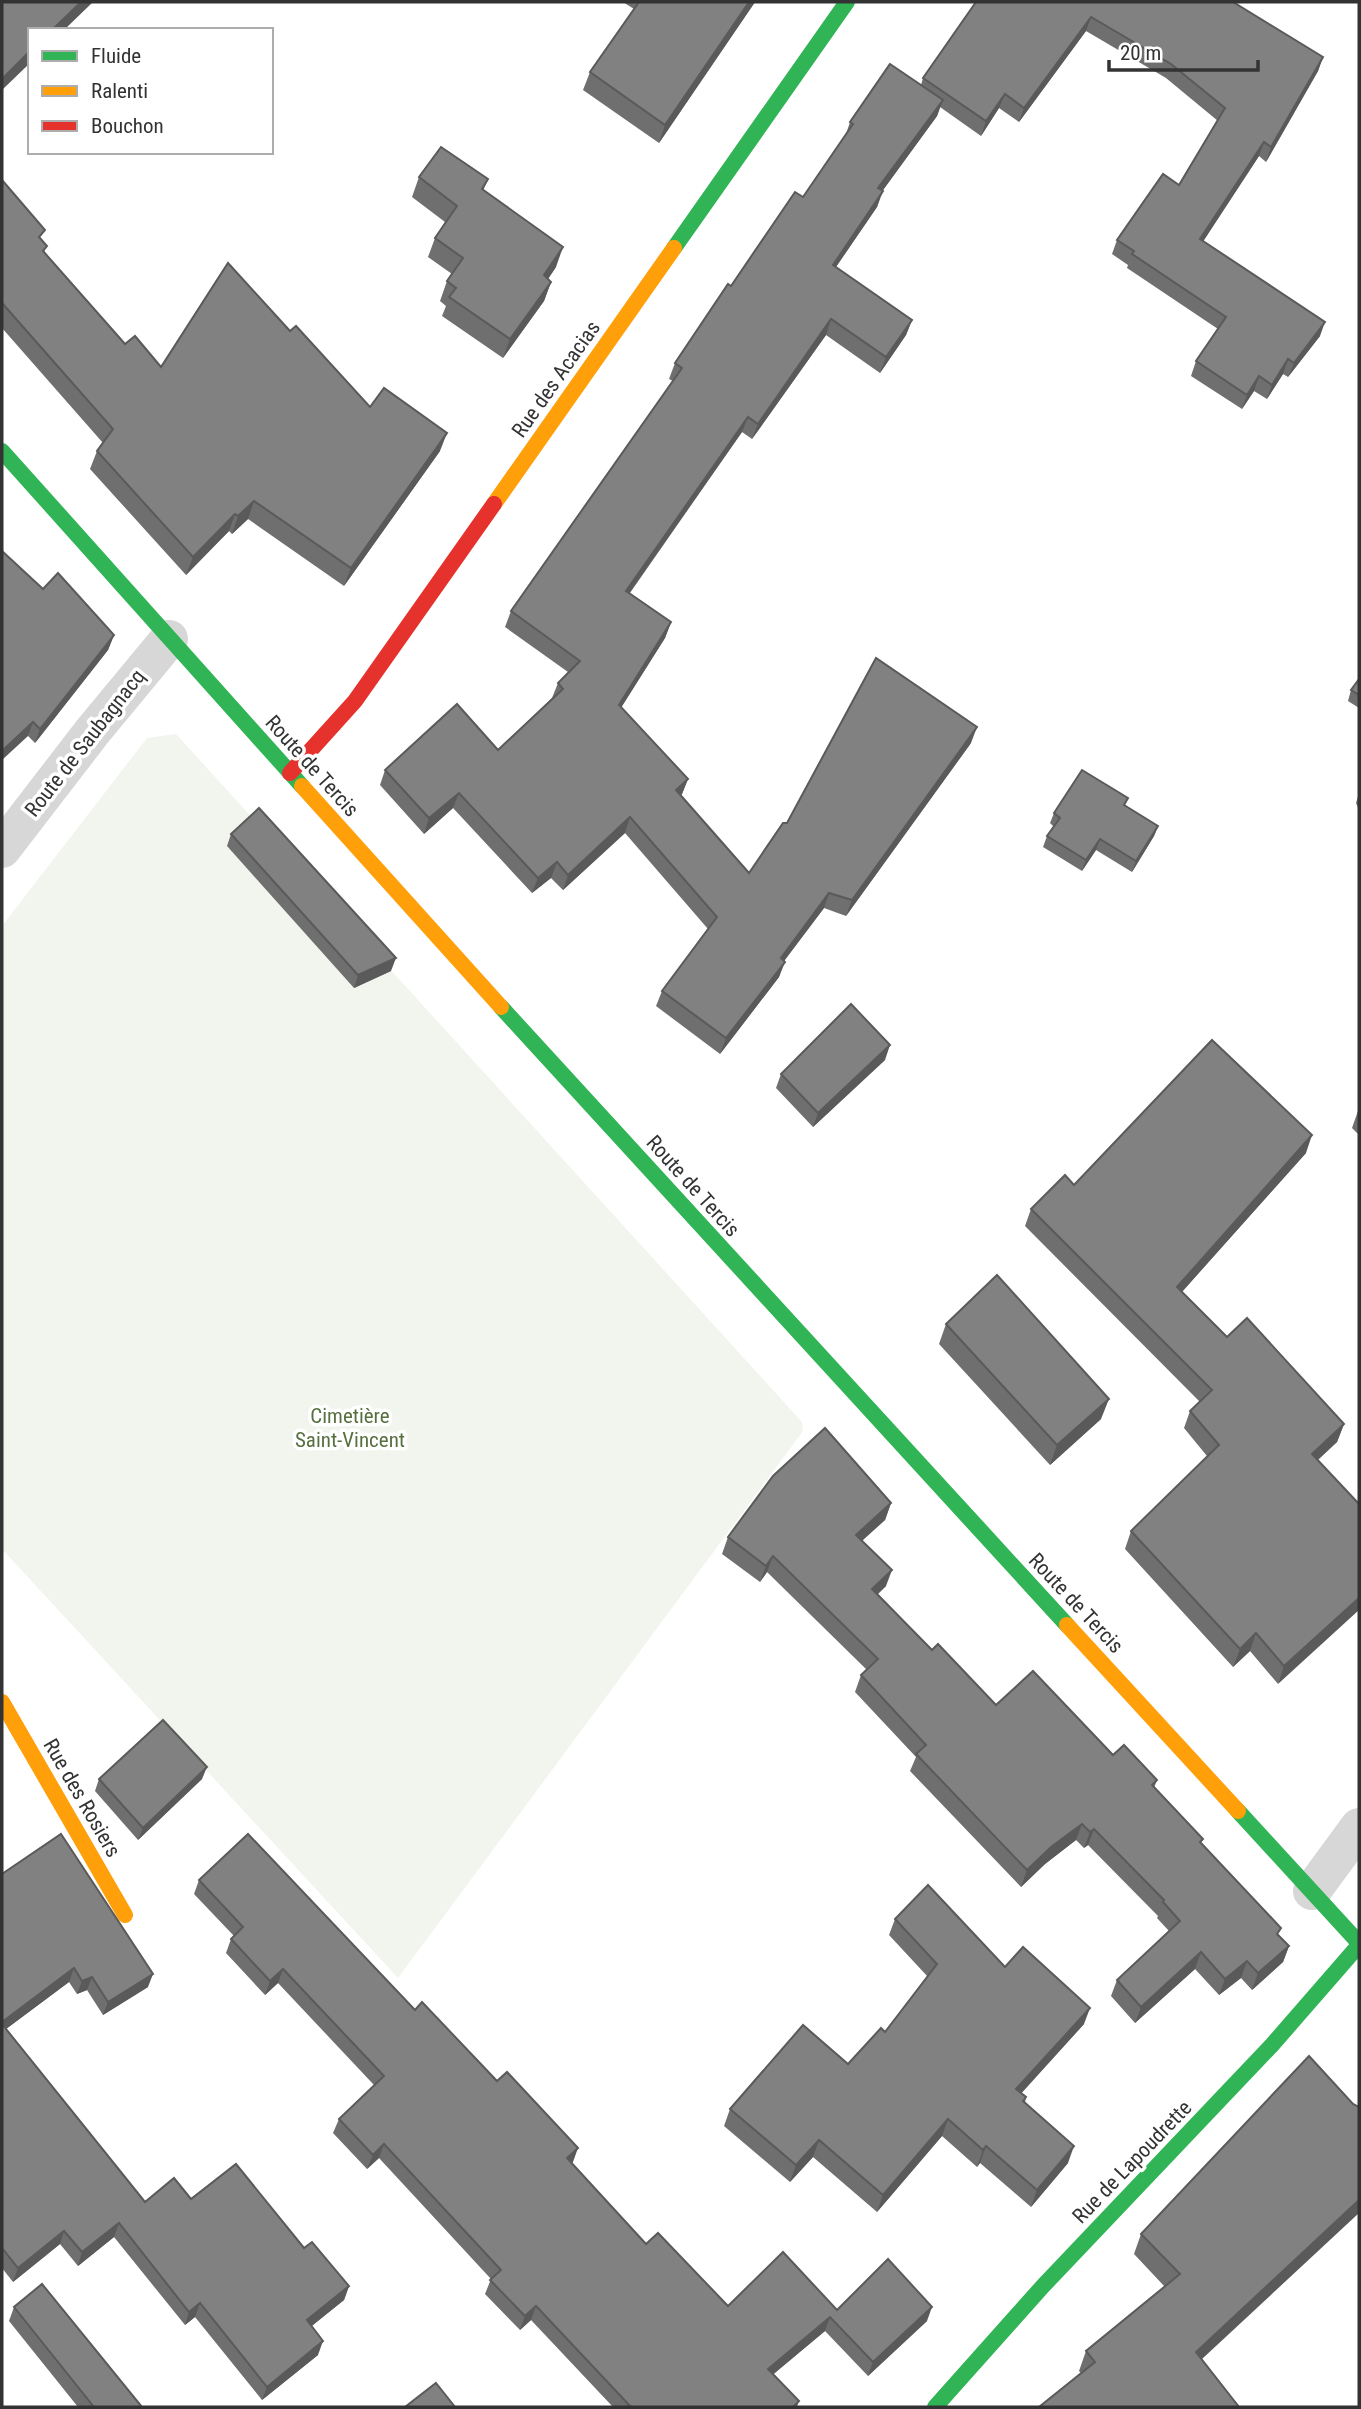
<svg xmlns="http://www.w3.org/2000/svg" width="1361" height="2409" font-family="'Roboto Condensed',sans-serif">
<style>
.green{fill:#f1f5ed}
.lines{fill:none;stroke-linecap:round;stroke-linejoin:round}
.street{stroke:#d7d7d7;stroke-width:38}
.fast{stroke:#30b455;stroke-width:16}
.slow{stroke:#ff9f0a;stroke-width:16}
.jam{stroke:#e5322d;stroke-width:16}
.wall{fill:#6f6f6f}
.shaded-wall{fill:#5a5a5a}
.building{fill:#818181;stroke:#5a5a5a;stroke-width:2}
.labels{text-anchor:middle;stroke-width:7;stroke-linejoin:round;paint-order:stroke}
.street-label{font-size:21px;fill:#333;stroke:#fff}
.park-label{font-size:21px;fill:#56703f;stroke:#fff}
</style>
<rect width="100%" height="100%" fill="#fff"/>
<!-- green -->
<polygon class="green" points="176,734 802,1422 803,1431 398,1978 2,1549 2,926 147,738"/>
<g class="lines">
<!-- street -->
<g class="street">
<polyline points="2,849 92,732 169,639"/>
<polyline points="1312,1891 1359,1827"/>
</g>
<!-- fast -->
<g class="fast">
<polyline points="674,248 847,2"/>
<polyline points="2,451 302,786"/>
<polyline points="501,1007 1067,1625"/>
<polyline points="1238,1811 1359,1943"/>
<polyline points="935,2407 1043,2286 1272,2045 1359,1945"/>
</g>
<!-- slow -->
<g class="slow">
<polyline points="494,504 674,248"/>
<polyline points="302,786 501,1007"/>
<polyline points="1067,1625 1238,1811"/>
<polyline points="2,1702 125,1915"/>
</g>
<!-- jam -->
<polyline class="jam" points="290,773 355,701 494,504"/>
</g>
<!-- wall -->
<g class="wall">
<polygon points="623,2 755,2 659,143 583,90 590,72 634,9"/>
<polygon points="976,2 1233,2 1323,57 1318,71 1266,162 1259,156 1203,241 1320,336 1288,377 1283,374 1267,399 1254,391 1242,409 1191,376 1196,361 1218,329 1127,268 1128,265 1112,254 1117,240 1179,185 1218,121 1166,78 1086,31 1019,122 999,108 981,136 940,107 937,116 882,191 877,207 836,267 912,320 906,335 880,373 826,335 752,439 742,432 630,593 671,622 665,638 621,708 688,779 682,794 680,796 749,873 787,823 971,743 846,916 824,908 784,961 779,977 720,1054 656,1006 662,991 708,929 625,833 563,890 551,878 532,893 453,808 424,834 380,785 385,770 498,750 552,698 558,683 568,672 505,627 511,611 673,381 669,379 675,363 731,286 803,197 845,137 850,122 921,85 923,78"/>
<polygon points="419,177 488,179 483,191 556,267 548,279 551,282 544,301 503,358 442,316 446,306 440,301 447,281 452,274 428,257 435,238 445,222 412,197"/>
<polygon points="2,180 42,240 45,253 125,344 161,367 290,331 370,407 440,451 344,586 248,519 232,534 229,531 186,575 90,469 97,451 103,443 2,328"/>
<polygon points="43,589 114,635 108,650 35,743 28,736"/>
<polygon points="1359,679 1359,708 1348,701 1351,690"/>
<polygon points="1359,793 1359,810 1356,803"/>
<polygon points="1125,805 1158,826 1154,836 1132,872 1096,850 1082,871 1043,847 1047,836 1054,827 1050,823 1054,813"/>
<polygon points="231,834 391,971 354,988 227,846"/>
<polygon points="885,1060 813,1127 776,1088 781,1074"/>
<polygon points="1359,1108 1359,1135 1352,1128"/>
<polygon points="1306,1153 1182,1292 1227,1337 1344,1424 1337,1442 1318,1460 1359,1504 1278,1684 1250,1651 1233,1667 1125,1549 1131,1531 1207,1456 1184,1428 1190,1411 1200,1402 1025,1226 1031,1209 1074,1185"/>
<polygon points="946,1324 1101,1419 1050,1465 939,1344"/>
<polygon points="891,1503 885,1520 862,1541 886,1586 878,1594 932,1650 996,1705 1113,1755 1157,1780 1154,1788 1203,1839 1201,1843 1279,1935 1289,1946 1283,1962 1252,1990 1241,1978 1219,1995 1195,1969 1135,2023 1111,1996 1117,1980 1169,1931 1157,1918 1158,1916 1088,1845 1084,1848 1076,1840 1045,1864 1021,1887 910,1771 916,1757 855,1692 861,1675 867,1670 767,1572 760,1582 722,1554 728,1537"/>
<polygon points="99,1779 202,1779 138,1840 95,1791"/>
<polygon points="2,1874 148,1987 103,2015 87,1990 77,1994 69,1982 6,2029 145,2202 191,2199 304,2248 349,2286 344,2300 311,2326 318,2355 262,2400 195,2317 185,2325 114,2237 78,2266 60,2244 13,2282 2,2268"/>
<polygon points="199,1880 415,2010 573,2162 571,2163 646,2244 728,2306 837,2310 927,2321 868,2376 825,2331 773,2374 799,2401 797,2407 613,2407 531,2320 520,2330 485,2294 491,2279 379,2158 367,2169 333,2133 339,2119 374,2085 278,1983 265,1995 226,1953 231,1939 234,1936 194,1894"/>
<polygon points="895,1919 1005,1967 1084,2024 1021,2093 1026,2097 1025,2103 1068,2163 1031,2207 980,2163 977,2167 942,2136 877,2212 813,2157 790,2182 724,2126 730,2109 848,2064 885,2032 928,1977 889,1935"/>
<polygon points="1359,2213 1081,2373 1079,2371 1086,2351 1165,2287 1134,2254 1141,2234"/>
<polygon points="14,2307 142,2407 78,2407 9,2321"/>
</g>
<!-- shaded-wall -->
<g class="shaded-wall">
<polygon points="81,2 93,2 64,30 52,30"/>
<polygon points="749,2 755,2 659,143 665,125"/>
<polygon points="1091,17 1086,31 1019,122 1024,108"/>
<polygon points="30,51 30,63 2,90 2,79"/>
<polygon points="1323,57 1318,71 1266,162 1271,147"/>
<polygon points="1005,94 999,108 981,136 986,121"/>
<polygon points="943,100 937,116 873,204 878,188"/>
<polygon points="1264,142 1259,156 1195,254 1200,239"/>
<polygon points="883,191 877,207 827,280 833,265"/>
<polygon points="563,247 556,267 537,295 544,275"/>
<polygon points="551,282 544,301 503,358 510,339"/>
<polygon points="831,319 826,335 752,439 758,424"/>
<polygon points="912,320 906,335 880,373 886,357"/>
<polygon points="1325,322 1320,336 1288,377 1294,363"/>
<polygon points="1288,359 1283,374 1267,399 1272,385"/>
<polygon points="1259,376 1254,391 1242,409 1247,395"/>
<polygon points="748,417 742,432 620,606 626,591"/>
<polygon points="447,433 440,451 344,586 351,568"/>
<polygon points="254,501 248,519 232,534 238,516"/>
<polygon points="235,514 229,531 186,575 193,557"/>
<polygon points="671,622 665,638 613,720 619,705"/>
<polygon points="114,635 108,650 35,743 40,729"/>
<polygon points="33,722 28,736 2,760 2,751"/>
<polygon points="977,727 971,743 846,916 852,900"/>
<polygon points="688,779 682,794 670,806 676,790"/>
<polygon points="459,793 453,808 424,834 429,818"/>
<polygon points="630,817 625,833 563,890 568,875"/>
<polygon points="1158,826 1154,836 1132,872 1136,861"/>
<polygon points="1100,839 1096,850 1082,871 1086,860"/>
<polygon points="557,862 551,878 532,893 538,878"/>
<polygon points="829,893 824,908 775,973 781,958"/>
<polygon points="396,958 391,971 354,988 358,975"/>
<polygon points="785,962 779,977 720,1054 726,1038"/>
<polygon points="890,1045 885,1060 813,1127 818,1113"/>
<polygon points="1312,1135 1306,1153 1170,1305 1177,1287"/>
<polygon points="1109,1399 1101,1419 1050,1465 1057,1445"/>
<polygon points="1344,1424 1337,1442 1305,1471 1312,1454"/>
<polygon points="891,1503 885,1520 850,1551 856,1535"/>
<polygon points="773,1556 767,1572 760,1582 766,1566"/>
<polygon points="892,1570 886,1586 866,1605 872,1589"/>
<polygon points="1359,1598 1359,1610 1278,1684 1284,1666"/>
<polygon points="1256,1633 1250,1651 1233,1667 1240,1649"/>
<polygon points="207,1767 202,1779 138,1840 143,1828"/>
<polygon points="1082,1824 1076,1840 1045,1864 1021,1887 1027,1870 1051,1847"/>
<polygon points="1094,1829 1088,1845 1084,1848 1090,1832"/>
<polygon points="1289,1946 1283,1962 1252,1990 1258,1973"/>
<polygon points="1201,1952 1195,1969 1135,2023 1141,2007"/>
<polygon points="1247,1961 1241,1978 1219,1995 1225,1979"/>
<polygon points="74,1968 69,1982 2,2032 2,2022"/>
<polygon points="283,1969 278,1983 265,1995 270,1981"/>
<polygon points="153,1974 148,1987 103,2015 108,2002"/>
<polygon points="92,1977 87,1990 77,1994 82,1981"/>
<polygon points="1090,2008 1084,2024 1010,2106 1016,2089"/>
<polygon points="948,2119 942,2136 877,2212 883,2195"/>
<polygon points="819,2140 813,2157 790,2182 796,2165"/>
<polygon points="384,2144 379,2158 367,2169 373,2155"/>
<polygon points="986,2146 980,2163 977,2167 983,2150"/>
<polygon points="1074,2146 1068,2163 1031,2207 1037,2190"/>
<polygon points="578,2148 573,2162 562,2172 567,2158"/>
<polygon points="1359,2200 1359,2213 1188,2372 1196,2352"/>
<polygon points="119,2223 114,2237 78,2266 82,2252"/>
<polygon points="64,2231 60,2244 13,2282 18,2268"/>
<polygon points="349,2286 344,2300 302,2334 307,2320"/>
<polygon points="200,2303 195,2317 185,2325 189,2312"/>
<polygon points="536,2306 531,2320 520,2330 525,2316"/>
<polygon points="932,2307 927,2321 868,2376 873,2362"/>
<polygon points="830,2317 825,2331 763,2383 768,2369"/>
<polygon points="323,2341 318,2355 262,2400 267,2387"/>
</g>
<!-- building -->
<g class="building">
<polygon points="2,2 81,2 52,30 30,30 30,51 2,79"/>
<polygon points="639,2 749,2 665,125 590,72"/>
<polygon points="976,2 1233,2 1323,57 1271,147 1264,142 1200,239 1325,322 1294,363 1288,359 1272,385 1259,376 1247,395 1196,361 1226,317 1132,254 1134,251 1117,240 1163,174 1179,185 1225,108 1171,64 1091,17 1024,108 1005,94 986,121 923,78"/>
<polygon points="890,64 943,100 878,188 883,191 833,265 912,320 886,357 831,319 758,424 748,417 626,591 671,622 619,705 688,779 676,790 749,873 783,823 787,823 876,658 977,727 852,900 829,893 781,958 785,962 726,1038 662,991 717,917 630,817 568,875 557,862 538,878 459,793 429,818 385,770 457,704 498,750 563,689 558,683 580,661 511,611 682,368 675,363 728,284 731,286 795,192 803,197 853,124 850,122"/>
<polygon points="441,147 488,179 482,189 563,247 544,275 551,282 510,339 449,297 456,288 447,281 463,258 435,238 457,206 419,177"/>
<polygon points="2,180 45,230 39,237 47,246 43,251 125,344 135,336 161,367 228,263 290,331 296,326 370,407 384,388 447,433 351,568 254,501 238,516 235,514 193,557 97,451 113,429 2,303"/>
<polygon points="2,551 43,589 58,573 114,635 40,729 33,722 2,751"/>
<polygon points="1359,679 1359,695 1351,690"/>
<polygon points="1082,770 1128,798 1124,805 1158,826 1136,861 1100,839 1086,860 1047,836 1060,818 1054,813"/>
<polygon points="259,808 396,958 358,975 231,834"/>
<polygon points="851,1004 890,1045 818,1113 781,1074"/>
<polygon points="1212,1040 1312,1135 1177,1287 1227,1337 1247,1318 1344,1424 1312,1454 1359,1504 1359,1598 1284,1666 1256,1633 1240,1649 1131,1531 1219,1445 1190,1411 1212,1390 1031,1209 1065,1175 1074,1185"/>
<polygon points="997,1275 1109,1399 1057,1445 946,1324"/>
<polygon points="825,1428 891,1503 856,1535 892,1570 872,1589 932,1650 938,1644 996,1705 1033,1671 1113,1755 1124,1745 1157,1780 1152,1785 1203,1839 1200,1842 1281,1928 1277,1934 1289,1946 1258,1973 1247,1961 1225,1979 1201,1952 1141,2007 1117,1980 1180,1921 1163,1902 1164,1900 1094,1829 1090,1832 1082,1824 1051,1847 1027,1870 916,1754 926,1745 861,1675 878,1659 773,1556 766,1566 728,1537 773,1476"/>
<polygon points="163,1720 207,1767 143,1828 99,1779"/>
<polygon points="61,1834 153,1974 108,2002 92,1977 82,1981 74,1968 2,2022 2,1874"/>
<polygon points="248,1834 415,2010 422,2002 497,2081 507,2072 578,2148 567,2158 646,2244 658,2233 728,2306 783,2252 837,2310 888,2259 932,2307 873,2362 830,2317 768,2369 799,2401 793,2407 631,2407 536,2306 525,2316 490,2280 501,2270 384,2144 373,2155 339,2119 384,2076 283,1969 270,1981 231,1939 243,1927 199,1880"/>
<polygon points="928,1885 1005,1967 1023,1947 1090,2008 1016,2089 1026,2097 1023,2101 1074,2146 1037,2190 986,2146 983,2150 948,2119 883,2195 819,2140 796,2165 730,2109 803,2025 848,2064 881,2028 885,2032 937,1964 895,1919"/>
<polygon points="2,2024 145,2202 174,2178 191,2199 236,2164 304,2248 312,2242 349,2286 307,2320 323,2341 267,2387 200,2303 189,2312 119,2223 82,2252 64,2231 18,2268 2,2248"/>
<polygon points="1309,2056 1353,2104 1359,2107 1359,2200 1196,2352 1239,2407 1039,2407 1095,2362 1086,2351 1180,2274 1141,2234"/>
<polygon points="42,2284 142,2407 94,2407 14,2307"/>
<polygon points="436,2383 455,2407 405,2407"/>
</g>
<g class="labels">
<!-- street labels -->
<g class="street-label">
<text transform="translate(556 379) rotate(-55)" y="7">Rue des Acacias</text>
<text transform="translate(85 743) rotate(-52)" y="7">Route de Saubagnacq</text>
<text transform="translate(312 766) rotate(48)" y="7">Route de Tercis</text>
<text transform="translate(693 1186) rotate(48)" y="7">Route de Tercis</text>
<text transform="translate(1076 1603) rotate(47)" y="7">Route de Tercis</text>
<text transform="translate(82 1798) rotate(60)" y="7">Rue des Rosiers</text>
<text transform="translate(1132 2162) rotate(-46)" y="7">Rue de Lapoudrette</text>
</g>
<!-- park labels -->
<g class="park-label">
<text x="350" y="1423">Cimetière<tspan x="350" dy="24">Saint-Vincent</tspan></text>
</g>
</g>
<!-- border -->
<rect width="1361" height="2409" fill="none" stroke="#333333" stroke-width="7"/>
<!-- legend -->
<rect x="28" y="28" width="245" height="126" fill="#ffffff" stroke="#adadad" stroke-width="2"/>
<rect x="42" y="51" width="35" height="10" fill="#30b455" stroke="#adadad" stroke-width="2"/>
<text x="91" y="63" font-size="21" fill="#333333">Fluide</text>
<rect x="42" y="86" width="35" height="10" fill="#ff9f0a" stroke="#adadad" stroke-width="2"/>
<text x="91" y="98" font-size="21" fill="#333333">Ralenti</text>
<rect x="42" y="121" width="35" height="10" fill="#e5322d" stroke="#adadad" stroke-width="2"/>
<text x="91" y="133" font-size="21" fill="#333333">Bouchon</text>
<!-- scale -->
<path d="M1109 60v10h149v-10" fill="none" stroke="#333333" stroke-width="3.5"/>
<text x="1120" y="60" font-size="21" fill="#333333" stroke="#ffffff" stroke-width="5" paint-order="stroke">20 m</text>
</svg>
